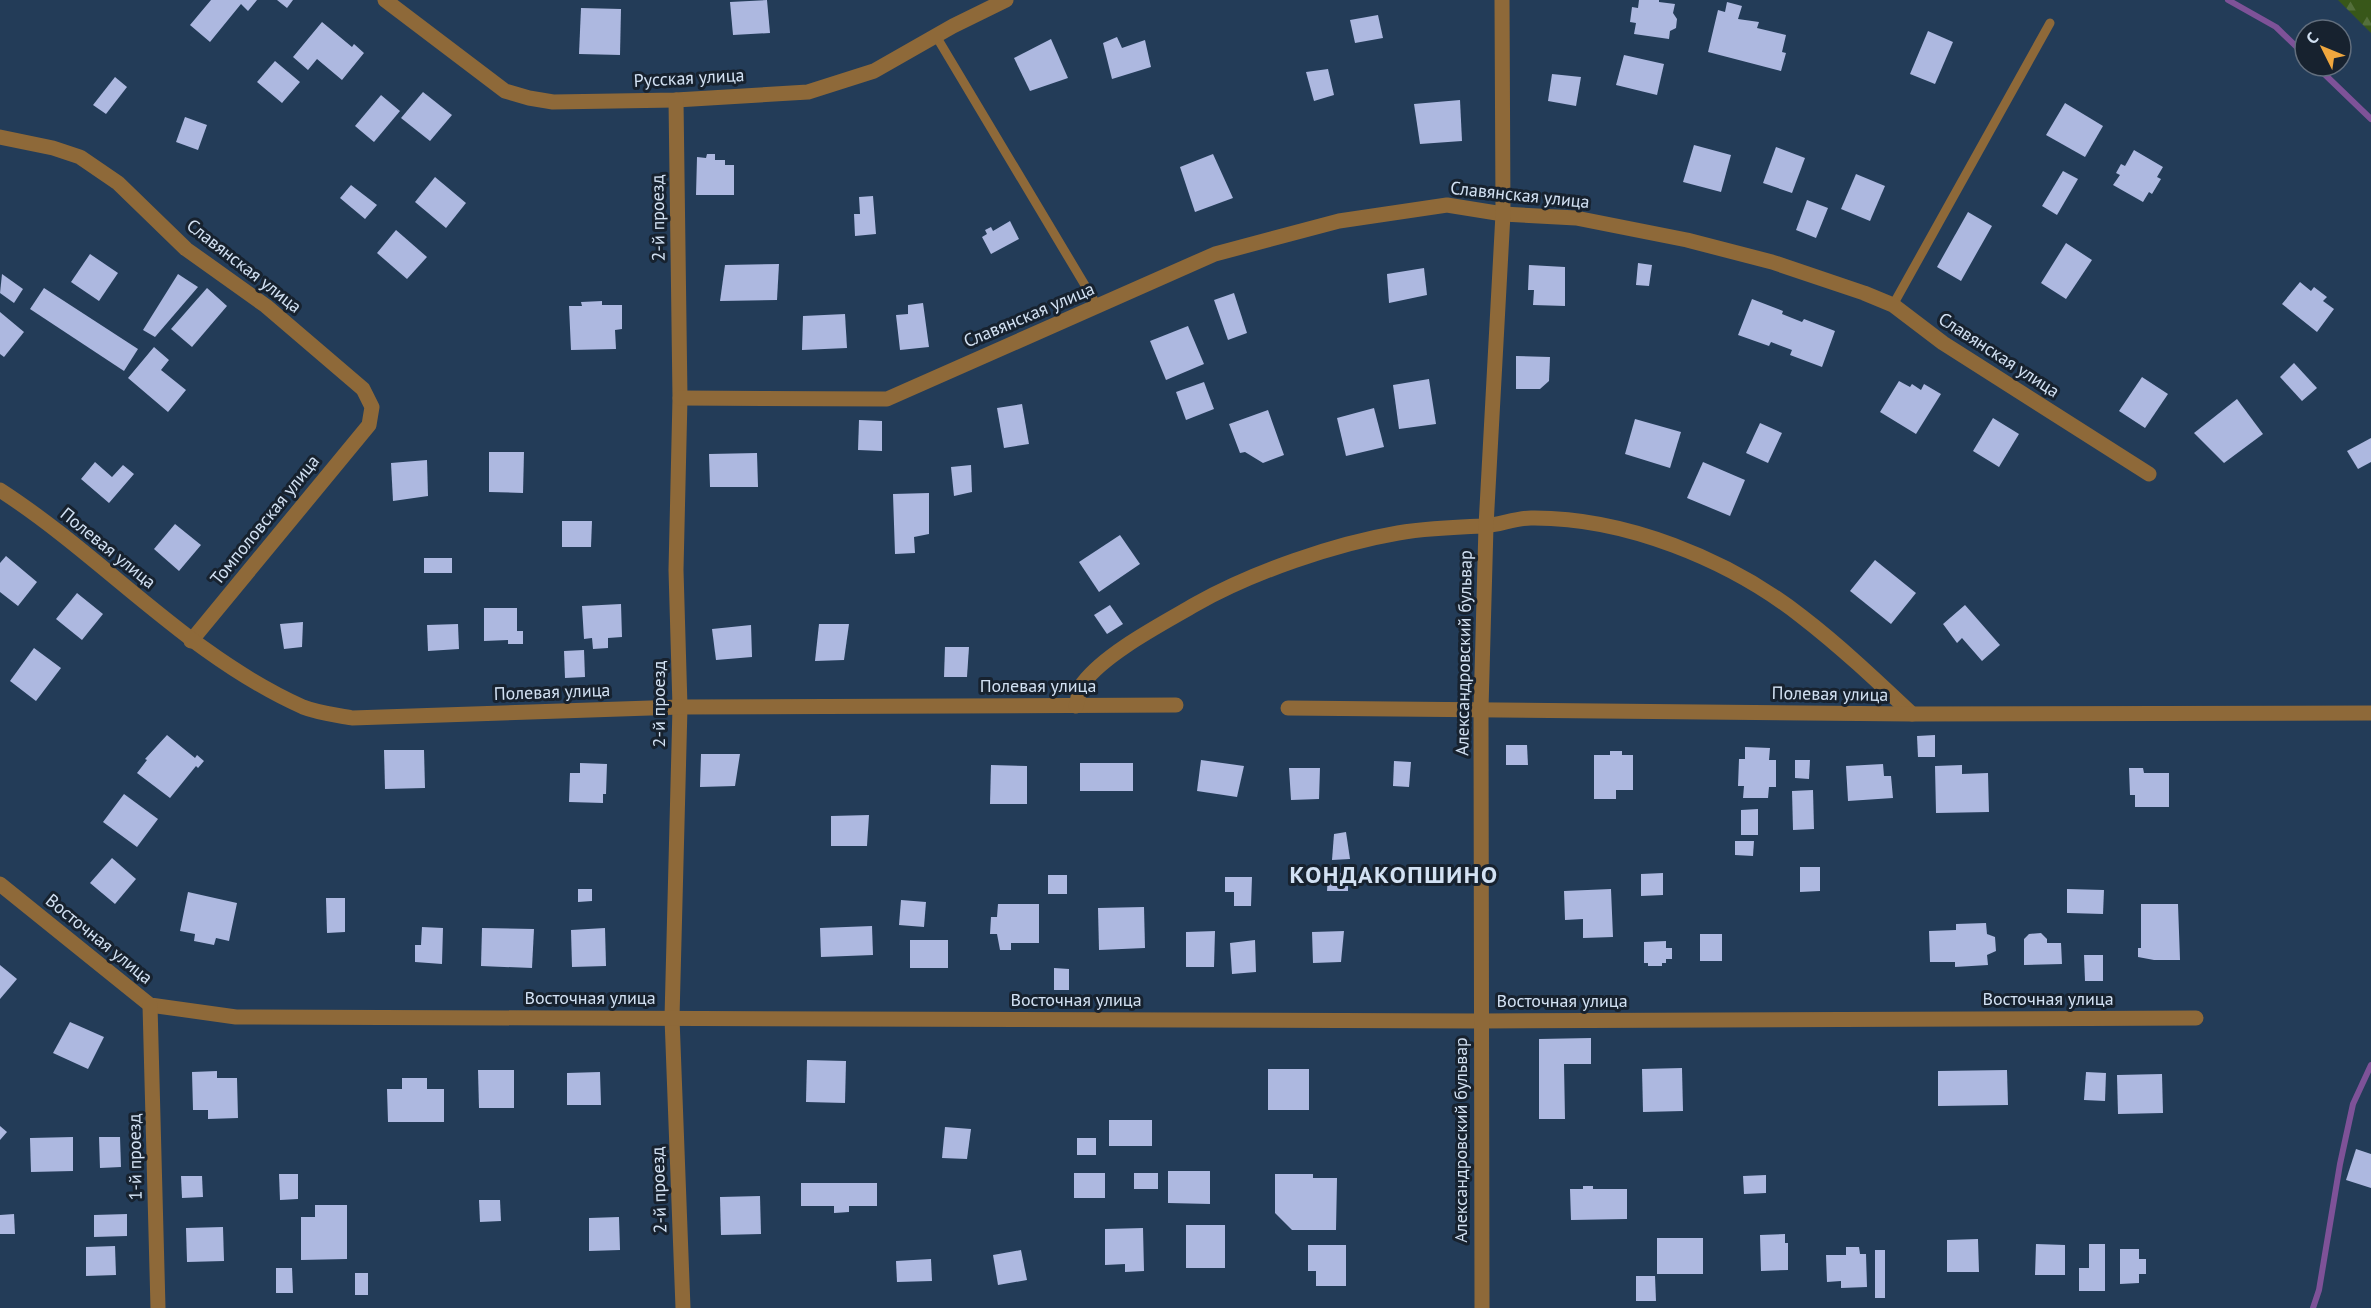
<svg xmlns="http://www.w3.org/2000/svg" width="2371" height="1308" font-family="'PT Sans',sans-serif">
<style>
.forest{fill:url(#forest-firs)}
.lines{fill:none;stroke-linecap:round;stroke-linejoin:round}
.stream{stroke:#7e5298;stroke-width:6}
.building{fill:#adb8e0}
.service{stroke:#8e6939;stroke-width:9}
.minor{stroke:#8e6939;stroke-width:15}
.labels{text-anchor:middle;stroke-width:6;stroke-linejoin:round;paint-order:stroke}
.street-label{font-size:18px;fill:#d2e1f3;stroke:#17222f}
.district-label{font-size:24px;font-weight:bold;letter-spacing:1.5px;fill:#d2e1f3;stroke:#17222f}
</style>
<defs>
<pattern id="forest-firs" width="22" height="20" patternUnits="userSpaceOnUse" patternTransform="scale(1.5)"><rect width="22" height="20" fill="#385719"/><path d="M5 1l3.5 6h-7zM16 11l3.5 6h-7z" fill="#546f3b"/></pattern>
</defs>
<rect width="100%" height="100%" fill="#233c58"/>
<!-- forest -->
<polygon class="forest" points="2338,0 2371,0 2371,33"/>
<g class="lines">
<!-- stream -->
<g class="stream">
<polyline points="2228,0 2276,27 2305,55"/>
<polyline points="2316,66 2371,119"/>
<polyline points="2313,1308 2319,1290 2340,1164 2353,1104 2371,1065"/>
</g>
</g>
<!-- building -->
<g class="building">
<polygon points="211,0 257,0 248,11 241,4 210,42 190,25"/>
<polygon points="277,0 293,0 287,8"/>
<polygon points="767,0 770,33 733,35 730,2"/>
<polygon points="1639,0 1659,0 1659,2 1675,4 1673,13 1677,19 1676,28 1670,31 1669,39 1634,34 1636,23 1630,22 1632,7 1638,8"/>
<polygon points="1727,2 1742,6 1738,19 1759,22 1757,28 1786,35 1782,52 1786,53 1781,71 1708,52 1718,10 1725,12"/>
<polygon points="581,8 621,9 620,55 579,54"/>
<polygon points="1378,15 1383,38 1355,43 1350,20"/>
<polygon points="322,22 352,47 354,44 364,53 342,80 317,59 308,70 293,57"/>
<polygon points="1928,31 1953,42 1935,84 1910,74"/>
<polygon points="1117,37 1122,48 1145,40 1151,67 1112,79 1103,43"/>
<polygon points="1051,39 1068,78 1030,91 1014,58"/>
<polygon points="1624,55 1664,64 1657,95 1616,85"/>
<polygon points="275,61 300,82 282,103 257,82"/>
<polygon points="1328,69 1334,95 1314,101 1306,72"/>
<polygon points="1552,74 1581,77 1576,106 1548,101"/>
<polygon points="115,77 127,87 106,114 93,105"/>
<polygon points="423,92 452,115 430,141 401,118"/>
<polygon points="381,95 400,111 374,142 355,126"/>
<polygon points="1460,100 1462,141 1420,144 1414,104"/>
<polygon points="2065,103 2103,126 2085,157 2046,135"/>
<polygon points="185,117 207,125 198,150 176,142"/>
<polygon points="1694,145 1731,155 1721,192 1683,182"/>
<polygon points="1776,147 1805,158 1792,193 1763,183"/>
<polygon points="2134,150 2163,167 2157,177 2161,179 2152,194 2149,192 2143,202 2113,185 2120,175 2116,173 2121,164 2125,166"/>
<polygon points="707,154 715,154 715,160 725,160 725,165 734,165 734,195 696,195 697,157 706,158"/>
<polygon points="1213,154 1233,198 1195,212 1180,167"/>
<polygon points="2063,171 2078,179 2057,215 2042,206"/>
<polygon points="1856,174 1885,186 1870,221 1841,209"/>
<polygon points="435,177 466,203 446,228 415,202"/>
<polygon points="351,185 377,205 365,219 340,198"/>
<polygon points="873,196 876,234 855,236 854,214 860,214 859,197"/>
<polygon points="1807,200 1828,208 1816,238 1796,230"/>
<polygon points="1968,212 1992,226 1961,281 1937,267"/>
<polygon points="1010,221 1019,239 991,254 982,237 987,234 985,230 991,227 993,231"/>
<polygon points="396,230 427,257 407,279 377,253"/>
<polygon points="2066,243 2092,260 2066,299 2041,283"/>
<polygon points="90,254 118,273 99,301 71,282"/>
<polygon points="1638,263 1652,265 1649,286 1636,285"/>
<polygon points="779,264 777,300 720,301 725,265"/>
<polygon points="1529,265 1565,267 1565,306 1533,305 1534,290 1528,290"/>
<polygon points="1424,268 1427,295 1389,303 1387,274"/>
<polygon points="2,274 23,289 14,303 0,293"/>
<polygon points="178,274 198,287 155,337 143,330"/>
<polygon points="2300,282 2311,291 2314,287 2327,297 2323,301 2334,309 2317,332 2282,304"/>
<polygon points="44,288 138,349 124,371 30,309"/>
<polygon points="207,288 227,306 192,347 171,329"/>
<polygon points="1234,293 1247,333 1228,340 1214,300"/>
<polygon points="1752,299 1783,311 1782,314 1802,322 1804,319 1835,331 1822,367 1790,355 1792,350 1771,342 1769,346 1738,335"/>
<polygon points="602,301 602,305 622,305 622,329 615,330 616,349 571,350 569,306 582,306 581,302"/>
<polygon points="923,303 929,347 900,350 896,315 908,314 908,305"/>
<polygon points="0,312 24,332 4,357 0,354"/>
<polygon points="845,314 847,348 802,350 803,316"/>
<polygon points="1188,326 1204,364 1166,380 1150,341"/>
<polygon points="154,347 169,360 161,370 186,390 168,412 128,378"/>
<polygon points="1516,356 1550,357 1549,381 1540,389 1516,389"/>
<polygon points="2294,363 2317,388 2302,401 2280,377"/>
<polygon points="2142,377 2168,394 2145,428 2119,411"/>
<polygon points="1429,379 1436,424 1399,429 1393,385"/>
<polygon points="1899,381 1910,387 1912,384 1921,390 1924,384 1941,394 1916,434 1880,412"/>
<polygon points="1204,382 1214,409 1186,420 1176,392"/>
<polygon points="2237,399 2263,434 2224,463 2194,433"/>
<polygon points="1022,404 1029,444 1004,448 997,408"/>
<polygon points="1374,408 1384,447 1346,456 1337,418"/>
<polygon points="1268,410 1284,455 1263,463 1245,452 1240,453 1229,424"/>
<polygon points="1993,418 2019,434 1999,467 1973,451"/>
<polygon points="1635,419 1681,432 1670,468 1625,454"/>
<polygon points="859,420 882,421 882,451 858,450"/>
<polygon points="1760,423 1782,433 1768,463 1746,453"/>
<polygon points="2371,438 2371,462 2358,469 2347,451"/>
<polygon points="489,452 524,452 523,493 489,492"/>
<polygon points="757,453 758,487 710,487 709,454"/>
<polygon points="427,460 428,496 393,501 391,463"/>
<polygon points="95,462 112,477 123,465 134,474 109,503 81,479"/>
<polygon points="1703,462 1745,480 1730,516 1687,498"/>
<polygon points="971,465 972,492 954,496 951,467"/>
<polygon points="929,493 929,534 914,537 915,553 895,554 893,494"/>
<polygon points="562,521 592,521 591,547 562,547"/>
<polygon points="175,524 201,545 179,571 154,549"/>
<polygon points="1120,535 1140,564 1099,592 1079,562"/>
<polygon points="6,556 37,582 18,606 0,592 0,563"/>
<rect x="424" y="558" width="28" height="15"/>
<polygon points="1875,560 1916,593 1891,624 1850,591"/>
<polygon points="77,593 103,614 82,640 56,619"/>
<polygon points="621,604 622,637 608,638 608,648 593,649 592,638 584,639 582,606"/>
<polygon points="1110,605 1123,624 1107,634 1094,615"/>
<polygon points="1965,605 2000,645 1982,661 1962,638 1957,643 1943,624"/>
<polygon points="484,608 517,608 517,631 523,631 523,644 508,644 508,640 484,641"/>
<polygon points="303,622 302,647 284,649 280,624"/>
<polygon points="458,624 459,649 428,651 427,625"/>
<polygon points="819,624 849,624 844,660 815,661"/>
<polygon points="751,625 752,657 716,660 712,629"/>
<polygon points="945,647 969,647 967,677 944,677"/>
<polygon points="34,648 61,668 36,701 10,681"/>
<polygon points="584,650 585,677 565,678 564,651"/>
<polygon points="167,735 195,758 197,755 204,761 198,768 196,766 170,798 137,773 147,760 145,759"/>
<polygon points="1935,735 1935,757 1918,757 1917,736"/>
<polygon points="1506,745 1527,745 1528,765 1506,765"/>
<polygon points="1745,747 1770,748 1769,760 1776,760 1776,787 1769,787 1768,798 1743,798 1744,786 1738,786 1739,759 1745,759"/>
<polygon points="384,750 424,750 425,788 385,789"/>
<polygon points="1610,751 1622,751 1622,755 1633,755 1633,790 1616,790 1616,799 1594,799 1594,755 1610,755"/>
<polygon points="701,754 740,754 735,786 700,787"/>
<polygon points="1201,760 1244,766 1237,797 1197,791"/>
<polygon points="1795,760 1810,760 1809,779 1795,778"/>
<polygon points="1394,761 1411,762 1409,787 1393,786"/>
<polygon points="580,763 607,764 606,794 603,794 603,803 569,802 570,773 580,773"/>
<rect x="1080" y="763" width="53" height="28"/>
<polygon points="1883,764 1884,776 1891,776 1893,798 1848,801 1846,766"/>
<polygon points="991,765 1027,766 1027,804 990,804"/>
<polygon points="1962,765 1962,774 1988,773 1989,812 1936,813 1935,766"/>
<polygon points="1289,768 1320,768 1319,799 1291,800"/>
<polygon points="2129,768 2143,768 2144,773 2169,773 2169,807 2135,807 2135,795 2130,795"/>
<polygon points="1813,790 1814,829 1793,830 1792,791"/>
<polygon points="124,794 158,819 137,847 103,822"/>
<polygon points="1758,809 1758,835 1741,835 1741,810"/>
<polygon points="869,815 867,846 831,846 831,816"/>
<polygon points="1346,832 1350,859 1332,860 1334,834"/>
<polygon points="1735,841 1754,841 1753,856 1735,855"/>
<polygon points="112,858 136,879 115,904 90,883"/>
<polygon points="1800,867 1820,867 1820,891 1800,892"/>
<polygon points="1328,873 1348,873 1348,891 1327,891"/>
<polygon points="1663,873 1663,895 1641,896 1641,874"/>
<rect x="1048" y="875" width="19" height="19"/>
<polygon points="1225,877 1252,877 1251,906 1234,906 1234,892 1225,892"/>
<polygon points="578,889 592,889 592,901 578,902"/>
<polygon points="1611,889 1613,937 1583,938 1583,919 1565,920 1564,891"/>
<polygon points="2067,889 2104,890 2103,914 2067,913"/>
<polygon points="188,892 237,903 229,941 216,938 214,945 194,941 195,934 180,931"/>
<polygon points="326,898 345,898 345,932 327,933"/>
<polygon points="901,900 926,902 924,927 899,925"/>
<polygon points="998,904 1039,904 1039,943 1011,943 1011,950 1000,950 997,934 990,934 991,917 997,917"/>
<polygon points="2141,904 2178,904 2180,960 2154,960 2138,957 2138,948 2141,948"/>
<polygon points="1144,907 1145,948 1099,950 1098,908"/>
<polygon points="1986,923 1987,934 1995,937 1996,951 1987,955 1988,965 1955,967 1955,962 1930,962 1929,931 1956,930 1956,924"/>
<polygon points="872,926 873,955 821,957 820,928"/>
<polygon points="422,927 443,928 442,964 415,962 415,945 421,945"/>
<polygon points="482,928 534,929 532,968 481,966"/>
<polygon points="605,928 606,966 572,967 571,930"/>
<polygon points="1215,931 1214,967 1186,967 1186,932"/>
<polygon points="1344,931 1341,962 1313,963 1312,932"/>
<polygon points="2041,933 2047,939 2047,943 2061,943 2062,964 2024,965 2024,939 2029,934"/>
<rect x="1700" y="934" width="22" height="27"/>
<rect x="910" y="940" width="38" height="28"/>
<polygon points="1255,940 1256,972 1232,974 1230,943"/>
<polygon points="1666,941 1666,948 1672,948 1672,959 1666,959 1666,963 1662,963 1662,966 1648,966 1648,963 1644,963 1644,942"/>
<polygon points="2084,955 2103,955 2103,981 2085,981"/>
<polygon points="0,965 17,979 0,999"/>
<polygon points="1054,968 1069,969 1069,990 1054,990"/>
<polygon points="70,1022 104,1037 88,1069 53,1053"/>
<polygon points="1591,1038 1591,1064 1564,1064 1565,1119 1539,1119 1539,1039"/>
<polygon points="807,1060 846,1061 845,1103 806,1102"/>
<polygon points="1682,1068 1683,1111 1643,1112 1642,1069"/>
<rect x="1268" y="1069" width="41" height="41"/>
<polygon points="478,1070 514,1070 514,1108 479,1108"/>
<polygon points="2007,1070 2008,1105 1938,1106 1938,1071"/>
<polygon points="217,1071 217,1078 237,1078 238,1118 208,1119 208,1110 193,1110 192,1072"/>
<polygon points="600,1072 601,1105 567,1105 567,1073"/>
<polygon points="2086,1072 2106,1073 2105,1101 2084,1100"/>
<polygon points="2162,1074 2163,1113 2118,1114 2117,1075"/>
<polygon points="402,1078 427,1078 427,1089 444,1089 444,1122 388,1122 387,1089 402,1089"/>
<rect x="1109" y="1120" width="43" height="26"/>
<polygon points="0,1126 7,1132 0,1140"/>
<polygon points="945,1127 971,1129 967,1159 942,1158"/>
<polygon points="73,1137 73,1171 31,1172 30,1138"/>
<polygon points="99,1137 120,1137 121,1167 100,1168"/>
<rect x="1077" y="1138" width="19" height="17"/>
<polygon points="2356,1149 2371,1154 2371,1188 2346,1180"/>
<polygon points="1168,1171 1210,1171 1210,1204 1168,1203"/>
<rect x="1074" y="1173" width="31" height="25"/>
<rect x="1134" y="1173" width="24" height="16"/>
<polygon points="279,1174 298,1174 298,1199 280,1200"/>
<polygon points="1275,1174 1313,1174 1313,1178 1337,1178 1336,1230 1292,1230 1275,1213"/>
<polygon points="1766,1175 1766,1193 1744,1194 1743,1176"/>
<polygon points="181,1176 202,1176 203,1197 182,1198"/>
<polygon points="801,1183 877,1183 877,1206 849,1206 849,1212 834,1213 834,1206 801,1206"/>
<polygon points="1583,1186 1593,1186 1593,1189 1627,1189 1627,1219 1571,1220 1570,1189 1583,1189"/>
<polygon points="760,1196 761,1234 721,1235 720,1197"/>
<polygon points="479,1200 500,1200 501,1221 480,1222"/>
<polygon points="315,1205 347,1205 347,1259 301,1260 301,1217 315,1217"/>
<polygon points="14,1214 15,1234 0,1234 0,1215"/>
<polygon points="127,1214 127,1236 94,1237 94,1215"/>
<polygon points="619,1217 620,1250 589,1251 589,1218"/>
<rect x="1186" y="1225" width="39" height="43"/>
<polygon points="223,1227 224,1261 187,1262 186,1228"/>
<polygon points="1143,1228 1144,1271 1125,1272 1125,1264 1105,1265 1105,1229"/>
<polygon points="1785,1234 1785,1243 1788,1243 1788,1270 1761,1271 1760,1235"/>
<rect x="1657" y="1238" width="46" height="36"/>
<polygon points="1978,1239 1979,1272 1947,1272 1947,1240"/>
<polygon points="2036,1244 2065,1245 2065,1275 2035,1275"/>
<polygon points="2089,1244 2105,1244 2105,1291 2079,1291 2079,1268 2089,1268"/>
<polygon points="1308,1245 1346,1245 1346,1286 1316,1286 1316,1271 1308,1271"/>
<polygon points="115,1246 116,1275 86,1276 86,1247"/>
<polygon points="1846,1247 1859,1247 1860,1254 1866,1254 1867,1287 1841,1288 1841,1281 1827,1282 1826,1255 1846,1255"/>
<polygon points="2120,1249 2139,1249 2139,1259 2146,1259 2146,1274 2139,1274 2139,1283 2120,1284"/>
<polygon points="1021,1250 1027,1280 998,1285 993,1255"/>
<rect x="1875" y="1250" width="10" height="48"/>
<polygon points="931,1259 932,1281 897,1282 896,1261"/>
<polygon points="276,1268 292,1268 293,1293 276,1293"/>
<rect x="355" y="1273" width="13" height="22"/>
<polygon points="1636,1276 1655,1276 1656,1301 1636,1301"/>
</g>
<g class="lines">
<!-- service -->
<g class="service">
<polyline points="936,36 1098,307"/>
<polyline points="1893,305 2050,23"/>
</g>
<!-- minor -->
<g class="minor">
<polyline points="385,0 505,91 529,98 553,102 676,100 808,92 874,71 953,26 1006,0"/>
<polyline points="676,100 680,398 676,570 680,707 672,1018 683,1308"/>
<polyline points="0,137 53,148 80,157 118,183 186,249 266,306 363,389 372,407 369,425 191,641"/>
<polyline points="680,398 887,399 1215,254 1339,221 1447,205 1503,214 1576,218 1687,240 1772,262 1864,293 1893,305 1943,343 2149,474"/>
<path d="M0 490C105 558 187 655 303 707 318 713 337 715 352 718L680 707 1176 705"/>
<path d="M1076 706C1078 699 1079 689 1083 683 1107 652 1162 624 1196 604 1253 572 1334 544 1398 533 1427 528 1455 527 1484 526 1500 525 1515 518 1531 518 1624 517 1728 559 1801 616 1840 646 1876 680 1912 714"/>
<polyline points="1288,708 1912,714 2371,713"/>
<polyline points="0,884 150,1005 236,1017 1480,1021 2196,1018"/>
<polyline points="150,1005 158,1308"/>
<polyline points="1482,1308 1481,709 1486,526 1503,214 1502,0"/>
</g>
</g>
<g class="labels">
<!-- street labels -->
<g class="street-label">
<text transform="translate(689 78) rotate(-3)" y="6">Русская улица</text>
<text transform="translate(1520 195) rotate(6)" y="6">Славянская улица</text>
<text transform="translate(658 218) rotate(-91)" y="6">2-й проезд</text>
<text transform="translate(244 266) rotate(38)" y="6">Славянская улица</text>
<text transform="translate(1029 315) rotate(-23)" y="6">Славянская улица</text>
<text transform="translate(1999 355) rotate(33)" y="6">Славянская улица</text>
<text transform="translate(265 520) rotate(-51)" y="6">Томполовская улица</text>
<text transform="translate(108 548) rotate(39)" y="6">Полевая улица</text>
<text transform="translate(1464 653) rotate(-89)" y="6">Александровский бульвар</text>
<text x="1038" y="692">Полевая улица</text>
<text transform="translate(552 692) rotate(-2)" y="6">Полевая улица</text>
<text transform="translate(1830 694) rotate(1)" y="6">Полевая улица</text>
<text transform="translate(659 704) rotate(-90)" y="6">2-й проезд</text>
<text transform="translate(99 939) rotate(39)" y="6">Восточная улица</text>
<text x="590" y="1004">Восточная улица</text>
<text x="2048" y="1005">Восточная улица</text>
<text x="1076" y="1006">Восточная улица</text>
<text x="1562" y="1007">Восточная улица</text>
<text transform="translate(1461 1140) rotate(-90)" y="6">Александровский бульвар</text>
<text transform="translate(135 1157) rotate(-91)" y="6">1-й проезд</text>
<text transform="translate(659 1190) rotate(-92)" y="6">2-й проезд</text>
</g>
<!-- district labels -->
<g class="district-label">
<text x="1394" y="883">КОНДАКОПШИНО</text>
</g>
</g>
<!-- north arrow -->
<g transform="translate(2323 48) rotate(313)"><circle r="28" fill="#17222f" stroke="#626e7d" stroke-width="1.5"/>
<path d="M0-4.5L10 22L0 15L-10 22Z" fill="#f0a73e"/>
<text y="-9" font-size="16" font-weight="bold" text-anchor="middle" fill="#d2e1f3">С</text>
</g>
</svg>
